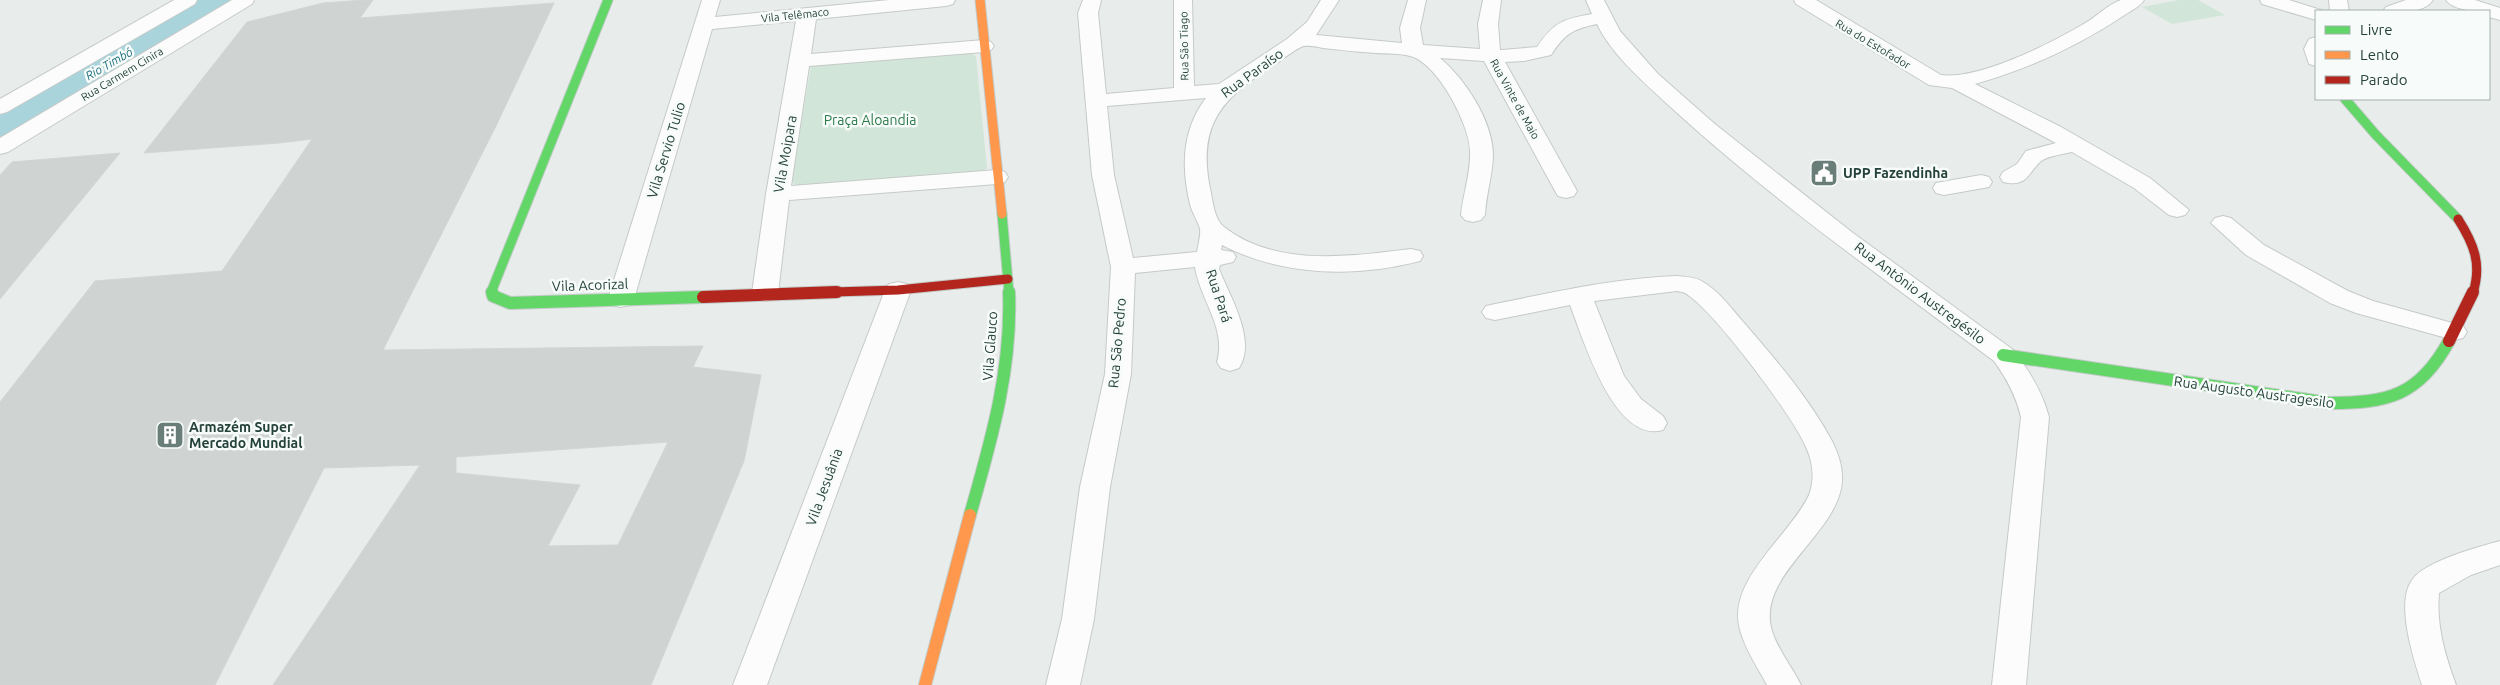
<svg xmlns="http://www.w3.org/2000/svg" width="2500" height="685" font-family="Ubuntu,sans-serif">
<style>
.green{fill:#d1e6d8}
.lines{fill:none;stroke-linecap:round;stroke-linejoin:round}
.river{fill:#a9d4db;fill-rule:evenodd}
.building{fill:#cfd4d2;stroke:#d1d6d4;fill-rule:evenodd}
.street-casing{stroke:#c5cac8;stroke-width:2}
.fast-far1-casing{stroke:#c3cbc8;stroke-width:11}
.fast-casing{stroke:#c3cbc8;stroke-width:14}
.slow-far1-casing{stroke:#c3cbc8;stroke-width:11}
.slow-casing{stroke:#c3cbc8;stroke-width:14}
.jam-far1-casing{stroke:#c3cbc8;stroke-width:11}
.jam-casing{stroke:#c3cbc8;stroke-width:14}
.street{fill:#fcfcfc;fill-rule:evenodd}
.fast-far1{stroke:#63d668;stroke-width:9}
.fast{stroke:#63d668;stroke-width:12}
.slow-far1{stroke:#ff974d;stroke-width:9}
.slow{stroke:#ff974d;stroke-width:12}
.jam-far1{stroke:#b3261e;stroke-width:9}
.jam{stroke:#b3261e;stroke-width:12}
.labels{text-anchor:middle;stroke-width:5;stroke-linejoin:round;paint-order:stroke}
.far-street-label{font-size:11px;fill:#24423a;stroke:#f7fbf9}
.far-water-label{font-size:12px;font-style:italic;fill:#1c6f80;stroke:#f7fbf9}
.street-label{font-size:14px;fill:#24423a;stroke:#f7fbf9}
.park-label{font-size:14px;fill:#2d7a4b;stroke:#f7fbf9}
.poi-label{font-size:14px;font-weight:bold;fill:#24423a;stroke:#f7fbf9;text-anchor:start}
</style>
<rect width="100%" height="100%" fill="#e8edeb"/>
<!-- green -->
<g class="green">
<polygon points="2179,0 2198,0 2225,15 2172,24 2142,7"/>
<polygon points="968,52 976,56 987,168 983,171 799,187 791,181 811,66"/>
</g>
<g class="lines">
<!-- river -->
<polygon class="river" points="194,0 233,0 228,7 13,135 0,138 0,112"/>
</g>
<!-- building -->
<g class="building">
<path d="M364 0H373L360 18 554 3 496 126 383 350 703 346 693 367 761 375 744 461 651 685H273L420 465 324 468 215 685H0V402L95 281 222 271 312 139 279 143 144 153 247 22 323 3ZM668 442 618 545 548 546 580 485 456 473V457Z"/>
<polygon points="120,153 0,299 0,175 12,162"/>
</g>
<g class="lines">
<defs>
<g id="street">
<polygon points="174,0 197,0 195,4 7,112 0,114 0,99"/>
<polygon points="232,0 254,0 252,4 8,152 0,154 0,138"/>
<polygon points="702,0 720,0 715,17 889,0 955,0 953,4 946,6 816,19 811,54 984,40 991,42 994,46 991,50 984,52 809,66 791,186 997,170 1005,172 1008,177 1005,182 997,184 789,200 778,293 774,299 765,301 756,299 752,293 766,194 796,21 712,29 634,299 630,305 621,307 612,305 608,299"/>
<path d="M1083 0H1101L1098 13 1106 94 1174 88V0H1192L1194 86 1219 84 1287 39 1307 22 1321 0H1339L1316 35 1402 43 1400 28 1408 0H1426L1420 28 1423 45 1480 49 1478 24 1483 0H1501L1498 24 1500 50H1502L1537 47C1554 22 1563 19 1592 14L1586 0H1604L1620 31 1658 74 1716 125 1853 233 2012 349C2029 370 2042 391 2049 417L2026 685H1992L2021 417C2016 396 2007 379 1994 361 1886 280 1775 202 1675 111 1649 87 1612 56 1597 24 1572 29 1565 34 1551 55L1524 61 1505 62 1577 191 1574 196 1566 198 1558 196 1555 191 1484 61 1440 58C1465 79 1492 120 1493 154 1493 174 1486 194 1485 215L1481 220 1473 222 1465 220 1461 215C1463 194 1471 173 1470 151 1470 125 1437 62 1410 56 1399 53 1387 54 1376 53 1358 52 1341 50 1323 48 1318 47 1310 45 1304 46 1298 47 1280 61 1273 66 1220 99 1196 127 1211 193 1213 204 1215 220 1224 227 1277 268 1350 256 1411 249L1420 251 1423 256 1420 261C1354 278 1282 276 1222 245L1221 250 1233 252 1236 257 1233 262 1220 265 1219 269C1230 297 1257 340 1239 368L1230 371 1221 368 1217 362C1227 328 1200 300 1195 267L1135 273 1131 374 1110 487 1094 619 1080 685H1046L1062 619 1080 487 1105 374 1111 267 1092 175 1078 13ZM1206 98C1182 129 1181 167 1190 204 1192 213 1198 221 1200 229 1201 235 1198 246 1197 252L1133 258 1114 175 1107 106Z"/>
<path d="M1794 0H1816L1941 75C1979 80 2049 44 2082 25 2094 19 2108 4 2121 0 2128 0 2137 0 2144 0 2140 7 2130 11 2123 16 2078 46 2028 69 1975 84L2061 127 2150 178 2189 210 2185 215 2177 217 2169 215 2134 188 2072 152C2063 154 2048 156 2041 161 2028 173 2027 188 2003 182L2000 177 2003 172 2017 164 2026 151 2056 143 1952 88 1929 85 1796 4Z"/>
<polygon points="2260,0 2289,0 2324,11 2316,11 2316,20 2262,4"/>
<polygon points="2329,0 2347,0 2349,11 2330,11"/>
<path d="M2406 0H2433C2424 14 2398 12 2383 11L2386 7Z"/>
<path d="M2446 0H2475L2500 8V20L2489 17V11C2476 11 2454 11 2446 0Z"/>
<polygon points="2316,37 2316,66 2309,64 2304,49 2309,39"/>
<polygon points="1981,175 1989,177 1992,182 1989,187 1944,195 1936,193 1933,188 1936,183"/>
<polygon points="2223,216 2231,218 2264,245 2348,291 2373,301 2463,326 2467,332 2463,338 2454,340 2356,313 2330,303 2246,255 2211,223 2215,218"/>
<path d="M1677 276C1686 277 1696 277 1703 282 1717 290 1728 304 1738 316 1771 354 1808 396 1832 441 1838 453 1843 467 1842 481 1839 534 1755 575 1772 631 1778 650 1792 667 1801 685H1767C1758 668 1745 649 1740 630 1726 580 1790 536 1809 495 1815 479 1813 462 1806 447 1792 415 1716 314 1688 295 1685 292 1682 292 1677 291L1594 301 1624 376 1641 399 1663 416 1667 423 1663 430C1614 444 1583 338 1570 305L1495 320 1486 318 1482 312 1486 306 1495 304C1555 292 1616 278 1677 276Z"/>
<polygon points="898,282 907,284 911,290 767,685 733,685 885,290 889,284"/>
<path d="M2500 541V565L2471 575 2439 593C2436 625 2445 655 2456 685H2422C2414 660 2395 603 2412 580 2425 561 2478 547 2500 541Z"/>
</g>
<g id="fast-far1">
<polyline points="2345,99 2376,135 2458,219"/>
<polyline points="1002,214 1009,293"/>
<polyline points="493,293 492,290 608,0"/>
</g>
<g id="fast">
<polyline points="492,292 493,296 510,303 703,297"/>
<path d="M2003 355 2329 403C2388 403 2419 396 2449 341"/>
<path d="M970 515C991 441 1012 370 1009 292"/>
</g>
<polyline id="slow-far1" points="980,0 1002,214"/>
<polyline id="slow" points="925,685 970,515"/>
<g id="jam-far1">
<path d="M2458 219C2474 244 2482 264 2473 293"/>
<polyline points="802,293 898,290 1008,279"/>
</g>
<g id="jam">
<polyline points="703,297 837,292"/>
<polyline points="2449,341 2473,292"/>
</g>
</defs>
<!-- street casing -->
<use href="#street" class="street-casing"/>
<!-- fast-far1 casing -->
<use href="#fast-far1" class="fast-far1-casing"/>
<!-- fast casing -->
<use href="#fast" class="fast-casing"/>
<!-- slow-far1 casing -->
<use href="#slow-far1" class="slow-far1-casing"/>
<!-- slow casing -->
<use href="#slow" class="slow-casing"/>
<!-- jam-far1 casing -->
<use href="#jam-far1" class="jam-far1-casing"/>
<!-- jam casing -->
<use href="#jam" class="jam-casing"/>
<!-- street -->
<use href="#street" class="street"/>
<!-- fast-far1 -->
<use href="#fast-far1" class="fast-far1"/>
<!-- fast -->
<use href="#fast" class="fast"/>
<!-- slow-far1 -->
<use href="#slow-far1" class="slow-far1"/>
<!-- slow -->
<use href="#slow" class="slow"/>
<!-- jam-far1 -->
<use href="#jam-far1" class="jam-far1"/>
<!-- jam -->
<use href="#jam" class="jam"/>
</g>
<!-- icons -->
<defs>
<symbol id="civic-square" viewBox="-11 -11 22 22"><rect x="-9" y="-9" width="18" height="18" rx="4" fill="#697e78" stroke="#f7fbf9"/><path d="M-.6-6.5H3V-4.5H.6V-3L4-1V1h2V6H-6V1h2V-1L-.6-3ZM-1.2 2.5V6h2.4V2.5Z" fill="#fff"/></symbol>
<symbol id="building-square" viewBox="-11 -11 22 22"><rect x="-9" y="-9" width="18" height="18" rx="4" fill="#697e78" stroke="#f7fbf9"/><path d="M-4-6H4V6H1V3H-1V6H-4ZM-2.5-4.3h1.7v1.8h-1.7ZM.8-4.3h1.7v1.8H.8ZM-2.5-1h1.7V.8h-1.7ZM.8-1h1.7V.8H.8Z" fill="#fff"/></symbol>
</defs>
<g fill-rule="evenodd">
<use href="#civic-square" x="1808" y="157" width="32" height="32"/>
<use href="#building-square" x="154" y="419" width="32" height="32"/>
</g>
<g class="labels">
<!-- far-street labels -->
<g class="far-street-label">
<text transform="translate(795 15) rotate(-6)" y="4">Vila Telêmaco</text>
<text transform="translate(1873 44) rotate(31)" y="4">Rua do Estofador</text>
<text transform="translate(1184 46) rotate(-91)" y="4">Rua São Tiago</text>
<text transform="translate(122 74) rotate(-31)" y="4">Rua Carmem Cinira</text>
<text transform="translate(1515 99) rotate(61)" y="4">Rua Vinte de Maio</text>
</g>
<!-- far-water labels -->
<g class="far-water-label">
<text transform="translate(109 64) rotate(-30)" y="4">Rio Timbó</text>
</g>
<!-- street labels -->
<g class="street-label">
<text transform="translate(1252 73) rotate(-36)" y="5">Rua Paraíso</text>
<text transform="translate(666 150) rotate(-73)" y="5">Vila Servio Tulio</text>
<text transform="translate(785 154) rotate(-80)" y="5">Vila Moipara</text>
<text transform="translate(590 285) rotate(-2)" y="5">Vila Acorizal</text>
<text transform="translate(1920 293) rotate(37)" y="5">Rua Antônio Austregésilo</text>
<text transform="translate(1219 296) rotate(72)" y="5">Rua Pará</text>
<text transform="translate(1117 343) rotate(-85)" y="5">Rua São Pedro</text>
<text transform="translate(990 346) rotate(-86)" y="5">Vila Glauco</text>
<text transform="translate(2254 392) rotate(8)" y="5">Rua Augusto Austragesilo</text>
<text transform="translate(824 487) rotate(-70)" y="5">Vila Jesuânia</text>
</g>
<!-- park labels -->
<g class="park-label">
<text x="870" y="125">Praça Aloandia</text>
</g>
<!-- poi labels -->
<g class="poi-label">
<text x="1843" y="178">UPP Fazendinha</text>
<text x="189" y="432">Armazém Super<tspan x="189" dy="16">Mercado Mundial</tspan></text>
</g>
</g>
<!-- legend -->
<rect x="2315" y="10" width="175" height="90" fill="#f7fbf9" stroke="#a3b1ad"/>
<rect x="2325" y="26" width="25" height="8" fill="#63d668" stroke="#a3b1ad"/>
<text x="2360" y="35" font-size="15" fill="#24423a">Livre</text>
<rect x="2325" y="51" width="25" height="8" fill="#ff974d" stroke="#a3b1ad"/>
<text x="2360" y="60" font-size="15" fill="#24423a">Lento</text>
<rect x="2325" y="76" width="25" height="8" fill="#b3261e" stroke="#a3b1ad"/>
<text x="2360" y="85" font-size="15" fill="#24423a">Parado</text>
</svg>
